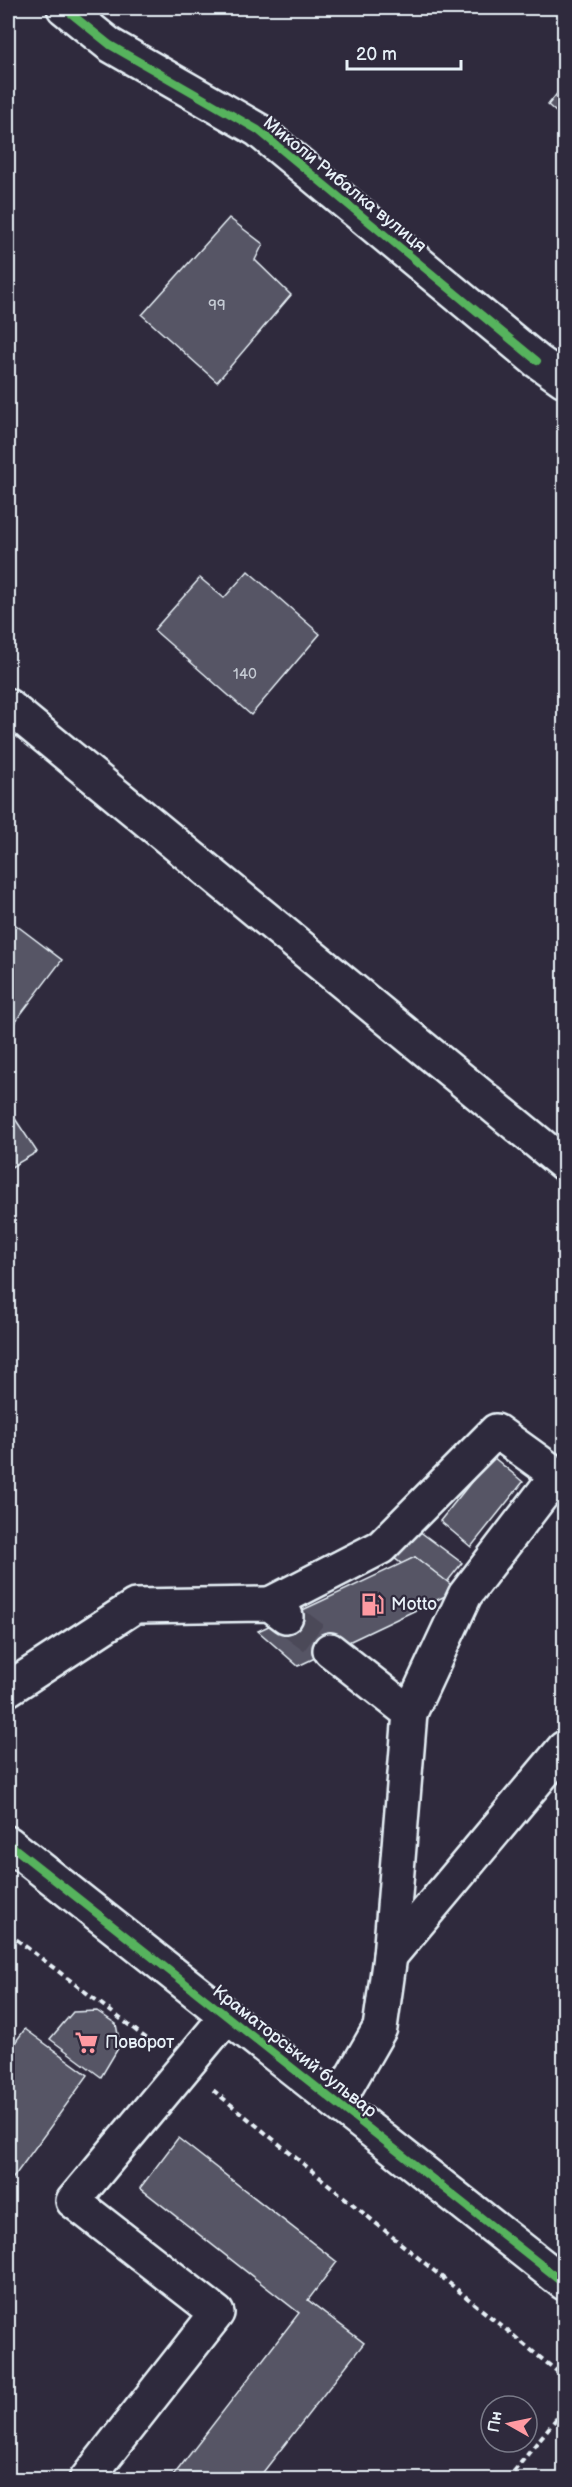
<svg xmlns="http://www.w3.org/2000/svg" width="572" height="2487" font-family="'Balsamiq Sans',sans-serif">
<style>
.building{fill:#575565;stroke:#e8f1f8;stroke-width:1.5}
.lines{fill:none;stroke-linecap:round;stroke-linejoin:round}
.minor-tunnel{stroke:#4b4859;stroke-width:33;stroke-dasharray:33 16;stroke-linecap:butt}
.minor-casing{stroke:#e8f1f8;stroke-width:38}
.path{stroke:#e8f1f8;stroke-width:4;stroke-dasharray:6 4.5;stroke-linecap:butt}
.minor{stroke:#2f2a3d;stroke-width:33}
.cycleway-casing{stroke:#2f2a3d;stroke-width:11}
.cycleway{stroke:#56b35d;stroke-width:8}
.labels{text-anchor:middle;stroke-width:4.5;stroke-linejoin:round;paint-order:stroke}
.number-label{font-size:15px;fill:#c4cad3}
.street-label{font-size:18px;fill:#e8f1f8;stroke:#2f2a3d}
.poi-label{font-size:18px;fill:#e8f1f8;stroke:#2f2a3d;text-anchor:start}
</style>
<rect width="100%" height="100%" fill="#2f2a3d"/>
<filter id="ink" filterUnits="userSpaceOnUse"><feTurbulence type="fractalNoise" baseFrequency=".0167" numOctaves="2"/><feDisplacementMap in="SourceGraphic" scale="12" xChannelSelector="R" yChannelSelector="G"/><feConvolveMatrix kernelMatrix="1 2 1 2 8 2 1 2 1" color-interpolation-filters="sRGB"/></filter>
<g filter="url(#ink)">
<!-- building -->
<g class="building">
<polygon points="564,85 564,119 548,105"/>
<polygon points="229,218 263,244 255,260 291,295 217,382 142,315"/>
<polygon points="248,571 320,634 251,715 154,630 200,578 224,598"/>
<polygon points="8,919 62,960 8,1031"/>
<polygon points="8,1108 37,1152 8,1169"/>
<polygon points="492,1456 523,1482 471,1547 440,1521"/>
<polygon points="415,1528 462,1563 447,1582 415,1557 402,1564 393,1557"/>
<polygon points="415,1557 458,1590 298,1666 258,1631"/>
<polygon points="97,2011 116,2024 120,2045 101,2077 50,2039 73,2012"/>
<polygon points="25,2029 88,2075 8,2185 8,2052"/>
<polygon points="178,2138 337,2262 308,2300 364,2343 257,2480 170,2480 299,2313 140,2188"/>
</g>
<g class="lines">
<!-- minor-tunnel -->
<polyline class="minor-tunnel" points="287,1618 330,1650"/>
<defs>
<g id="minor">
<polyline points="64,8 110,45 258,130 537,361 564,380"/>
<polyline points="8,706 564,1164"/>
<polyline points="270,1604 381,1547 496,1431 557,1475 465,1595 410,1713"/>
<polyline points="330,1650 410,1713 390,1956 380,2028 337,2103"/>
<polyline points="8,1689 135,1606 270,1604 286,1616"/>
<polyline points="8,1843 564,2283"/>
<polyline points="390,1956 564,1748"/>
<polyline points="86,2480 217,2313 73,2201 227,2016"/>
</g>
</defs>
<!-- minor casing -->
<use href="#minor" class="minor-casing"/>
<!-- path -->
<g class="path">
<polyline points="8,1933 155,2045"/>
<polyline points="213,2090 564,2377"/>
<polyline points="507,2480 564,2409"/>
</g>
<!-- minor -->
<use href="#minor" class="minor"/>
<defs>
<g id="cycleway">
<polyline points="64,8 110,45 258,130 537,361"/>
<polyline points="8,1843 564,2283"/>
</g>
</defs>
<!-- cycleway casing -->
<use href="#cycleway" class="cycleway-casing"/>
<!-- cycleway -->
<use href="#cycleway" class="cycleway"/>
</g>
</g>
<!-- icons -->
<defs>
<symbol id="fuel-bare" viewBox="-9 -9 18 18"><path d="M-5.5-6h7V0h2V4h1.3V-2.5L3-4.5l.8-.8L6-3V5H2.5V1h-1V6h-7ZM-4.2-4.7v3.2H.2V-4.7Z" fill="#ff9aa2" stroke="#2f2a3d" stroke-width="2.5" paint-order="stroke"/></symbol>
<symbol id="supermarket-bare" viewBox="-9 -9 18 18"><path d="M-6-5.5h2.5l.6 2H6L4.5 2H-2.5L-4.4-4H-6ZM-1.5 3.2a1.3 1.3 0 1 0 .1 0ZM3 3.2a1.3 1.3 0 1 0 .1 0Z" fill="#ff9aa2" stroke="#2f2a3d" stroke-width="2.5" paint-order="stroke"/></symbol>
</defs>
<g fill-rule="evenodd">
<use href="#fuel-bare" x="356" y="1588" width="33" height="33"/>
<use href="#supermarket-bare" x="70" y="2026" width="33" height="33"/>
</g>
<g class="labels">
<!-- number labels -->
<g class="number-label">
<text x="217" y="310">99</text>
<text x="245" y="679">140</text>
</g>
<!-- street labels -->
<g class="street-label">
<text transform="translate(345 184) rotate(39)" y="6">Миколи Рибалка вулиця</text>
<text transform="translate(295 2051) rotate(38)" y="6">Краматорський бульвар</text>
</g>
<!-- poi labels -->
<g class="poi-label">
<text x="391" y="1610">Motto</text>
<text x="105" y="2048">Поворот</text>
</g>
</g>
<!-- margin -->
<rect width="572" height="2487" fill="none" stroke="#2f2a3d" stroke-width="30"/>
<rect x="15" y="15" width="542" height="2457" fill="none" stroke="#e8f1f8" stroke-width="2" filter="url(#ink)"/>
<!-- north arrow -->
<g transform="translate(509 2424) rotate(279)"><circle r="28" fill="#2f2a3d" stroke="#797a88" stroke-width="1.5"/>
<path d="M0-4.5L10 22L0 15L-10 22Z" fill="#ff9aa2"/>
<text y="-9" font-size="16" font-weight="bold" text-anchor="middle" fill="#e8f1f8">Пн</text>
</g>
<!-- scale -->
<path d="M347 60v9h114v-9" fill="none" stroke="#e8f1f8" stroke-width="3"/>
<text x="356" y="60" font-size="18" fill="#e8f1f8" stroke="#2f2a3d" stroke-width="4.5" paint-order="stroke">20 m</text>
</svg>
